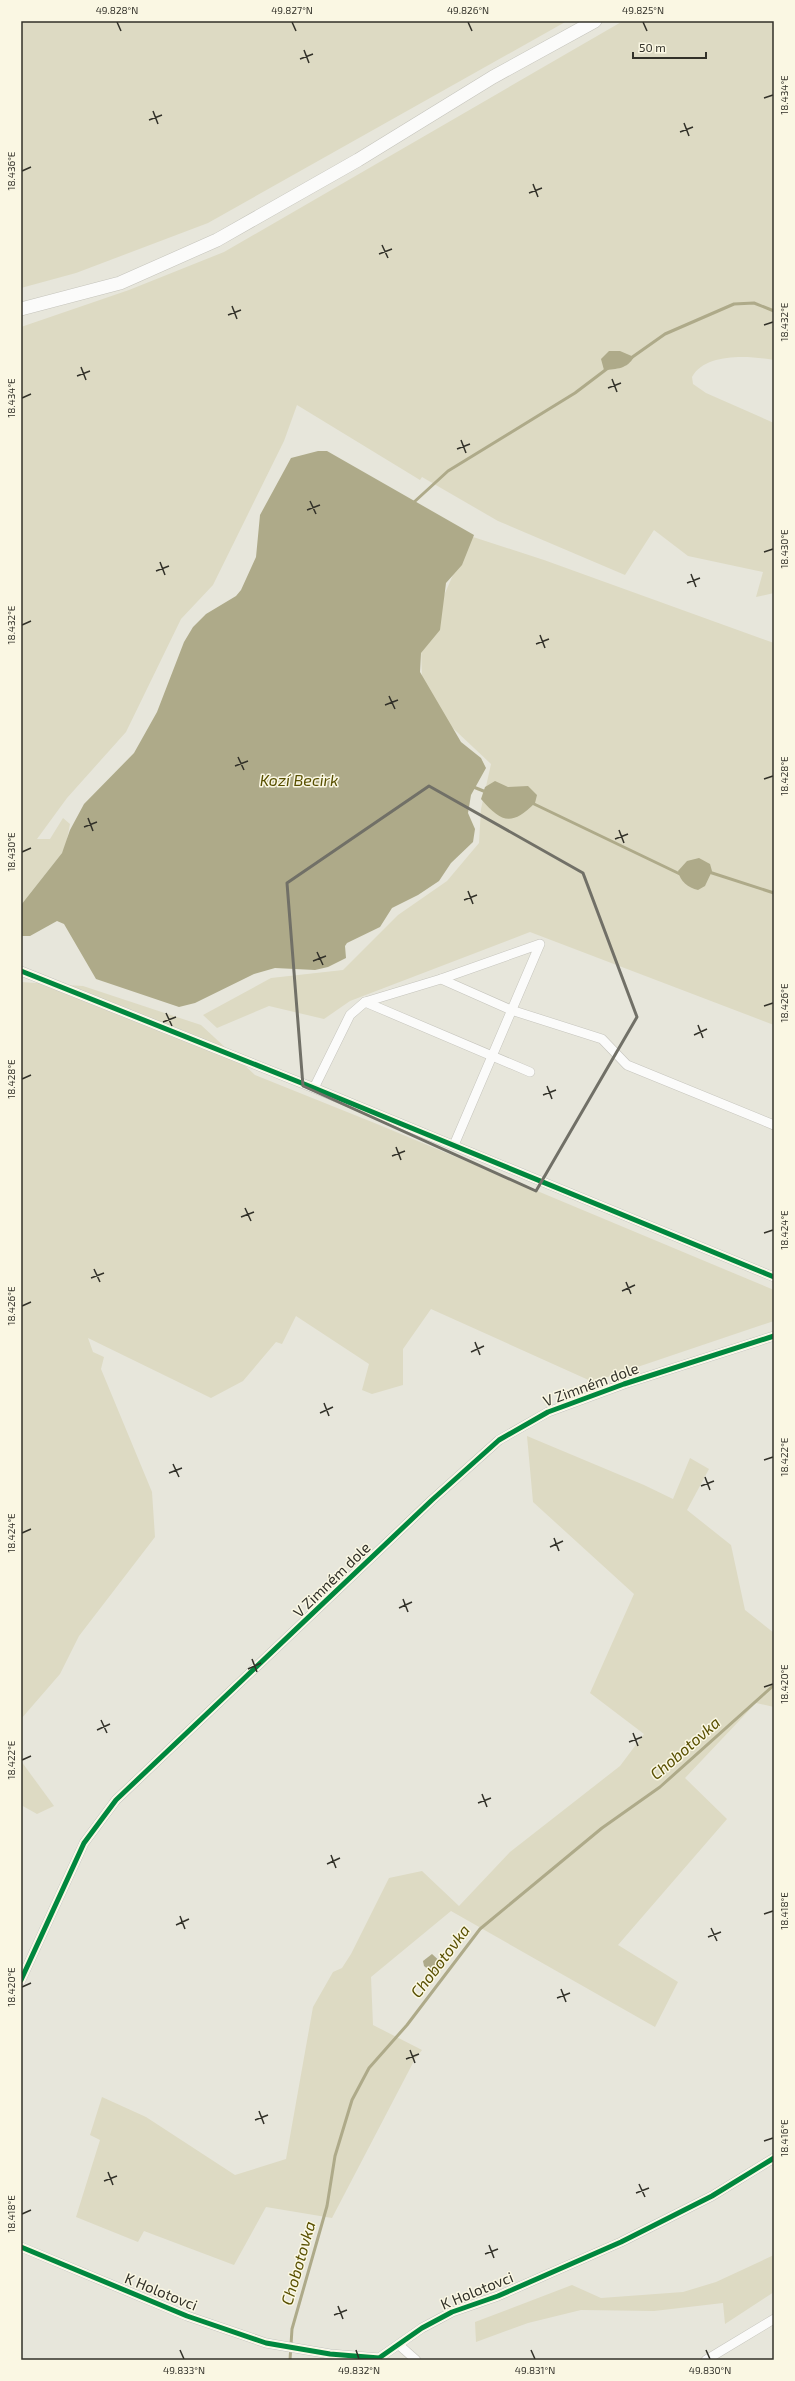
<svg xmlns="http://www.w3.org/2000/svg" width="795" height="2381" font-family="'Exo 2',sans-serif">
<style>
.green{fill:#dddac3}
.water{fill:#aeaa89}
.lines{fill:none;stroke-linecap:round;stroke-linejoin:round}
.stream{stroke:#aeaa89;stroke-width:3}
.street-casing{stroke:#c5c4bc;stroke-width:10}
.secondary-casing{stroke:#c5c4bc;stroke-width:14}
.street{stroke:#fbfbfa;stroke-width:9}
.secondary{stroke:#fbfbfa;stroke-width:13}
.cycleway-casing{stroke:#faf7e3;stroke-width:8}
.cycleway{stroke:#00873e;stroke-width:5}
.marked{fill:none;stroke:#717067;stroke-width:3;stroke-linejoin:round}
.ticks{fill:none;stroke:#323129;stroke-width:1.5}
.labels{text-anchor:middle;stroke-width:3;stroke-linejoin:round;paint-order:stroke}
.street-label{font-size:15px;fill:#323129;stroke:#faf7e3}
.water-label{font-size:16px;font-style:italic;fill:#584f00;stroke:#faf7e3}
.neatline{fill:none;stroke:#323129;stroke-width:1.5}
.ticks-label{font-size:10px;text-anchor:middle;fill:#323129}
</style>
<rect width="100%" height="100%" fill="#e7e6db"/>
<!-- green -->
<g class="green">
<polygon points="21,21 567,21 208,223 76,273 21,288"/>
<path d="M623 21H774V360C751 356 706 352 692 377L693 384 706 393 774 423V593L756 597 763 572 688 556 654 530 625 575 498 521 422 477 420 480 297 405 284 441 213 585 181 619 126 732 67 798 37 839H50L63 818 70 824 66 845 62 853 21 905V327L129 290 224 252Z"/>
<polygon points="470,536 544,560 774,643 774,1025 530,932 350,1001 324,1019 269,1006 217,1028 203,1015 271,978 343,970 398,915 447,881 479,843 481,809 491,764 440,716 422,678 421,648"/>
<polygon points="21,982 83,986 201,1025 255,1075 377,1124 774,1290 774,1321 593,1382 431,1309 403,1349 403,1385 372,1394 362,1390 369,1364 296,1316 282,1344 276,1342 243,1381 211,1398 88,1338 93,1352 104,1357 101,1369 152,1492 155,1537 79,1636 60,1674 21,1719"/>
<polygon points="527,1436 644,1485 673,1499 690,1458 709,1469 687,1510 731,1545 745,1610 774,1633 774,1707 756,1703 685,1778 727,1819 618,1945 678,1982 655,2027 451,1911 371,1977 373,2025 422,2050 415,2059 332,2218 266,2207 234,2265 144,2231 138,2242 76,2217 100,2140 90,2135 102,2097 146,2117 235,2175 286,2159 313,2007 333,1972 342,1968 351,1954 389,1878 422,1871 459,1906 510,1852 620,1766 644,1734 590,1693 634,1594 533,1502"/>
<polygon points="21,1761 54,1806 37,1814 21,1805"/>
<polygon points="774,2255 774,2292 725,2324 723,2303 654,2311 581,2310 528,2323 476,2342 475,2322 572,2285 601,2298 683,2292 716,2282"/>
</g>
<!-- water -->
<g class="water">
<path d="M609 351H620L634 357C627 369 617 369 604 370L601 359Z"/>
<polygon points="318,451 327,451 474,535 462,565 446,583 440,630 421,653 420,672 461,742 481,758 486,768 471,795 468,813 475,829 473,842 451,863 439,881 418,895 392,908 380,927 347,943 345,946 346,958 328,967 315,970 275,968 254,974 195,1003 179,1007 96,979 64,924 57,921 30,936 21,936 21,905 62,853 70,830 84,804 134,753 157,712 184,642 193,627 206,614 236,596 241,590 256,557 260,515 291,458"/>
<path d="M495 781 508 787 528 786 537 795 535 803C511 827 501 822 481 799L485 787Z"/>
<path d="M699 858 710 864 712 871 705 886 698 890C688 888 680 881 678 871L687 861Z"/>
<polygon points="432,1954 443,1964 434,1974 424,1966 423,1961"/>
</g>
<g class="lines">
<!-- stream -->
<g class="stream">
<polyline points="631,358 665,334 734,304 754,303 774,311"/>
<polyline points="413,503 448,471 575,393 608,368"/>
<polyline points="471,786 486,792"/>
<polyline points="532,803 682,875"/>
<polyline points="709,872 774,893"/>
<polyline points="290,2360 292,2329 327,2206 335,2156 352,2100 369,2068 407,2025 480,1929 602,1828 660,1787 774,1685"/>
</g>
<defs>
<g id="street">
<polyline points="21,971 314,1088 774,1277"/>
<polyline points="441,979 540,944 454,1145"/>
<polyline points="365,1002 530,1072"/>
<polyline points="314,1088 350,1015 365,1002 441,979 511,1010 602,1039 627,1065 774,1125"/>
<polyline points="21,1980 84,1843 116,1800 432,1500 499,1440 548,1412 624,1384 774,1336"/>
<polyline points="21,2247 187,2316 266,2343 330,2354 379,2358 422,2328 452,2312 498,2296 621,2242 712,2196 774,2158"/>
<polyline points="399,2345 416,2360"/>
<polyline points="706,2360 774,2319"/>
</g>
<polyline id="secondary" points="21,309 120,283 217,240 358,160 493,77 595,21"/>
</defs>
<!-- street casing -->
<use href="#street" class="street-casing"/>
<!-- secondary casing -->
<use href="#secondary" class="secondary-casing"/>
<!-- street -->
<use href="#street" class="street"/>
<!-- secondary -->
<use href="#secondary" class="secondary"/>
<defs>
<g id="cycleway">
<polyline points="21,971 314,1088 774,1277"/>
<polyline points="21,1980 84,1843 116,1800 432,1500 499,1440 548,1412 624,1384 774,1336"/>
<polyline points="21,2247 187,2316 266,2343 330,2354 379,2358 422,2328 452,2312 498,2296 621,2242 712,2196 774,2158"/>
</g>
</defs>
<!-- cycleway casing -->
<use href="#cycleway" class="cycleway-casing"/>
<!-- cycleway -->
<use href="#cycleway" class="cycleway"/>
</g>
<!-- marked area -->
<path class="marked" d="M429 786 583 873 637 1017 536 1191 303 1086 287 883Z"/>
<!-- ticks -->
<path class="ticks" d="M117 22 121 31M292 22 296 31M468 22 472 31M643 22 647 31M304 50 309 63M300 59 313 54M764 98 773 95M153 111 158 124M149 120 162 115M684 123 689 136M680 132 693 127M22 171 31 167M533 184 538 197M529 193 542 188M382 245 388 258M379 254 392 249M232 306 237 319M228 315 241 310M764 325 773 322M81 367 86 380M77 376 90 371M612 379 617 392M608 388 621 383M22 398 31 394M461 440 466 453M457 449 470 444M310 501 316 514M307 510 320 505M764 552 773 549M160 562 165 575M156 571 169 566M691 574 696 587M687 583 700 578M22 625 31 621M540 635 545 648M536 644 549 639M389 696 395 709M385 705 398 700M238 757 244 770M235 766 248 761M764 779 773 776M88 818 93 831M84 827 97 822M619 830 624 843M615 839 628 834M22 852 31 848M468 891 473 904M464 900 477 895M317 952 323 965M313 961 326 956M764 1006 773 1003M166 1013 172 1026M163 1022 176 1017M698 1025 703 1038M694 1035 707 1029M22 1079 31 1075M547 1086 552 1099M543 1095 556 1090M396 1147 401 1160M392 1156 405 1151M245 1208 251 1221M241 1217 254 1212M764 1233 773 1230M94 1269 100 1282M91 1278 104 1273M626 1282 631 1294M622 1291 635 1285M22 1306 31 1302M475 1342 480 1355M471 1352 484 1346M324 1403 329 1416M320 1413 333 1407M764 1460 773 1457M173 1464 179 1477M169 1473 182 1468M705 1477 710 1490M701 1486 714 1481M22 1533 31 1529M554 1538 559 1551M550 1547 563 1541M403 1599 408 1612M399 1608 412 1602M252 1659 257 1672M248 1669 261 1663M764 1687 773 1684M101 1720 107 1733M97 1730 110 1724M633 1733 638 1746M629 1742 642 1737M22 1760 31 1756M482 1794 487 1807M478 1803 491 1798M331 1855 336 1868M327 1864 340 1858M764 1914 773 1911M180 1916 185 1929M176 1925 189 1919M711 1928 717 1941M708 1937 721 1932M22 1987 31 1983M561 1989 566 2002M557 1998 570 1993M410 2050 415 2063M406 2059 419 2054M259 2111 264 2124M255 2120 268 2115M764 2141 773 2138M108 2172 113 2185M104 2181 117 2176M639 2184 645 2197M636 2193 649 2188M22 2214 31 2210M489 2245 494 2258M485 2254 498 2249M338 2306 343 2319M334 2315 347 2310M180 2350 184 2359M356 2350 359 2359M531 2350 535 2359M706 2350 710 2359"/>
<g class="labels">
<!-- street labels -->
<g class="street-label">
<text transform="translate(591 1385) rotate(-20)" y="5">V Zimném dole</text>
<text transform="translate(332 1580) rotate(-44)" y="5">V Zimném dole</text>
<text transform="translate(477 2291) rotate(-22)" y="5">K Holotovci</text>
<text transform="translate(161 2292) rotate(22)" y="5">K Holotovci</text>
</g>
<!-- water labels -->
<g class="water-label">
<text x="299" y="786">Kozí Becirk</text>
<text transform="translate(685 1748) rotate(-41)" y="6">Chobotovka</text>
<text transform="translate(440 1961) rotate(-53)" y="6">Chobotovka</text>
<text transform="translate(298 2263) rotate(-74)" y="6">Chobotovka</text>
</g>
</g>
<!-- border -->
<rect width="795" height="2381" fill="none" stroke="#faf7e3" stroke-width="44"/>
<!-- scale -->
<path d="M633 52v6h73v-6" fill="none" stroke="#323129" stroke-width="2"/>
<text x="639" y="52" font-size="12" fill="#323129" stroke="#faf7e3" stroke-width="3" paint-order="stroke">50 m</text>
<rect x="22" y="22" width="751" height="2337" class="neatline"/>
<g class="ticks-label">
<text x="117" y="14">49.828°N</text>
<text x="292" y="14">49.827°N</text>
<text x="468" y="14">49.826°N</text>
<text x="643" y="14">49.825°N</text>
<text transform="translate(784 95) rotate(-90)" y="4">18.434°E</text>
<text transform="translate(11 171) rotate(-90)" y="4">18.436°E</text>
<text transform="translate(784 322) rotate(-90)" y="4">18.432°E</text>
<text transform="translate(11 398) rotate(-90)" y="4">18.434°E</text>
<text transform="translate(784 549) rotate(-90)" y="4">18.430°E</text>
<text transform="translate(11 625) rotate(-90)" y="4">18.432°E</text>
<text transform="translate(784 776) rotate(-90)" y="4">18.428°E</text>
<text transform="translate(11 852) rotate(-90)" y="4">18.430°E</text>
<text transform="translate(784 1003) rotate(-90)" y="4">18.426°E</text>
<text transform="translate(11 1079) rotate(-90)" y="4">18.428°E</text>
<text transform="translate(784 1230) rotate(-90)" y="4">18.424°E</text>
<text transform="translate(11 1306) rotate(-90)" y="4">18.426°E</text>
<text transform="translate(784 1457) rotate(-90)" y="4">18.422°E</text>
<text transform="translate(11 1533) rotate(-90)" y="4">18.424°E</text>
<text transform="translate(784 1684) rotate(-90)" y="4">18.420°E</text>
<text transform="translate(11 1760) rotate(-90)" y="4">18.422°E</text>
<text transform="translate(784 1911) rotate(-90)" y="4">18.418°E</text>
<text transform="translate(11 1987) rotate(-90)" y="4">18.420°E</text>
<text transform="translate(784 2138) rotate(-90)" y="4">18.416°E</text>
<text transform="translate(11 2214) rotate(-90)" y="4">18.418°E</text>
<text x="184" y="2374">49.833°N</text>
<text x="359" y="2374">49.832°N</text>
<text x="535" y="2374">49.831°N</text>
<text x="710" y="2374">49.830°N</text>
</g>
</svg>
